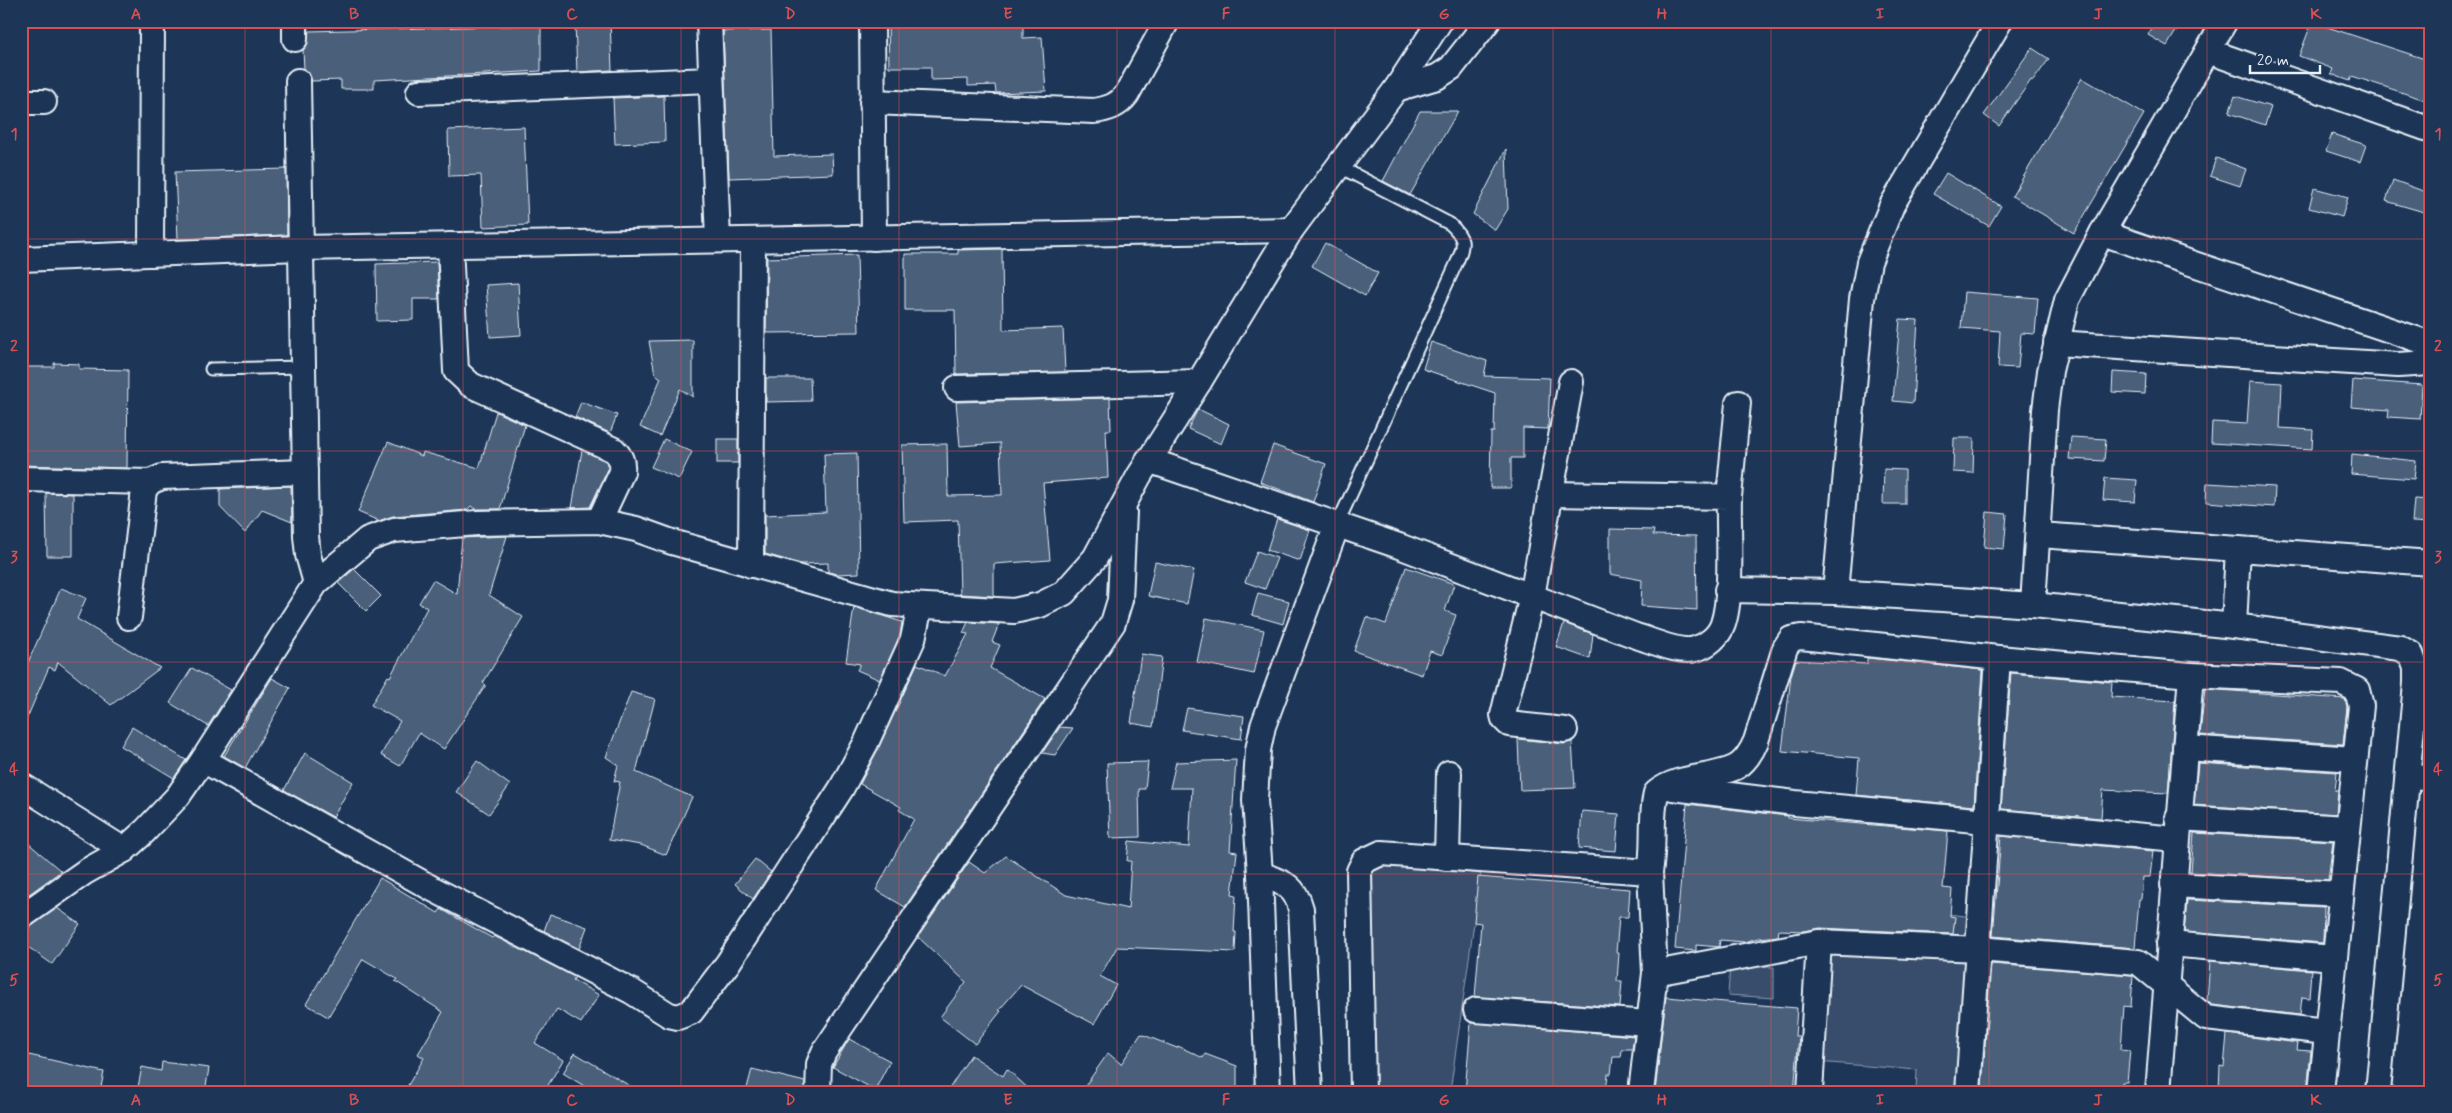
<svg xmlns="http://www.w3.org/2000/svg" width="2452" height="1113" font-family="Mynerve,sans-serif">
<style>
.green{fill:#374d6c;stroke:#909fb2}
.building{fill:#495e7a;stroke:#e8f1f8}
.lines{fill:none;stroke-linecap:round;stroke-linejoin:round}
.lane-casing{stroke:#e8f1f8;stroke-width:15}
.street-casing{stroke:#e8f1f8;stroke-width:28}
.lane{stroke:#1d3557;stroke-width:11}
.street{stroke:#1d3557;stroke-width:24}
.grid{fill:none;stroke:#da5052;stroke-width:1;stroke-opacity:0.55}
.neatline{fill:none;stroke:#da5052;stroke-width:2}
.grid-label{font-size:16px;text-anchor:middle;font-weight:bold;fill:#da5052}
</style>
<rect width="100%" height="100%" fill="#1d3557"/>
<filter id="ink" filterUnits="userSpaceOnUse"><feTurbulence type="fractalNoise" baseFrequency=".02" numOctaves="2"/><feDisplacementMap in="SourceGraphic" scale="10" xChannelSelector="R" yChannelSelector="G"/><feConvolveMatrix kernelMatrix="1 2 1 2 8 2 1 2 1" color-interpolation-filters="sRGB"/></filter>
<g filter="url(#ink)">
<!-- green -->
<g class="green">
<polygon points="1387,863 1481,874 1450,1092 1373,1092 1367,878 1375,869"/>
<polygon points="1948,914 1974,917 1960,1092 1916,1092 1917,1070 1817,1062 1819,942 1946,955"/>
<polygon points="1730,966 1774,967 1774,998 1728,995"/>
</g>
<!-- building -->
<g class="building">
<polygon points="610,21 612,70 577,72 575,23"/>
<polygon points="888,21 1023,21 1023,38 1042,37 1046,91 996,93 995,85 968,86 968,79 931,80 931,67 889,67"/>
<polygon points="2156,21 2182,21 2167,46 2148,35"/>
<polygon points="2312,22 2431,61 2431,102 2352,76 2350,81 2331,74 2333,69 2299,56"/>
<polygon points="541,25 541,71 374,80 374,89 341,89 341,80 312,81 309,74 304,69 303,50 307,45 309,31"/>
<polygon points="771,30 774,156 832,154 833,174 729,178 723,31"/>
<polygon points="2032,48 2049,59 2033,81 2031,80 1999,126 1984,115"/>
<polygon points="2082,78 2144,114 2074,233 2012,196"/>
<polygon points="664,96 665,142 615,144 613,98"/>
<polygon points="2235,96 2271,107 2265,125 2229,113"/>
<polygon points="1420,111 1458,111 1410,195 1383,181"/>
<polygon points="524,127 528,225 483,227 481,175 449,176 448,130"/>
<polygon points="2332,134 2366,145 2360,162 2326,151"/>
<polygon points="1506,149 1508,209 1495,230 1473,214"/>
<polygon points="2216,158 2246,169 2240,186 2210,176"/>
<polygon points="286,169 287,235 178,239 175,172"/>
<polygon points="1946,173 2001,206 1989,226 1933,194"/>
<polygon points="2393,180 2431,194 2431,214 2386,201"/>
<polygon points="2314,188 2348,197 2342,217 2309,208"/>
<polygon points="1325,243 1378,273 1365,296 1312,266"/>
<polygon points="1002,249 1003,330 1063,328 1065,372 956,374 955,310 905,310 905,254 958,254 958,250"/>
<polygon points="857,255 859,332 766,333 767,258"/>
<polygon points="437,262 439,299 413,299 413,320 377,321 376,264"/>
<polygon points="518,283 521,335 490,337 486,285"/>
<polygon points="1964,292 2038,298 2035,334 2021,333 2018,368 1998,367 2000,331 1961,328"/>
<polygon points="1900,319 1918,320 1913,403 1893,401"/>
<polygon points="693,340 693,397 680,389 660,436 640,427 661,378 655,374 649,341"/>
<polygon points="1431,342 1487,361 1484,376 1550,378 1548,429 1523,428 1523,458 1511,458 1511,488 1490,488 1491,432 1494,432 1495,393 1423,369"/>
<polygon points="54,363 79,364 79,369 128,370 127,468 21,465 21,367 54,367"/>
<polygon points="2113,372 2146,374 2145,394 2112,392"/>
<polygon points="766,378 810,378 811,401 766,402"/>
<polygon points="2353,380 2422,385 2420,419 2388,417 2389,410 2351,407"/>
<polygon points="2250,381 2282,383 2280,428 2313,430 2312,449 2211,443 2212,422 2247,424"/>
<polygon points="1110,398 1111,430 1106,430 1108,478 1043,483 1050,560 994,564 994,596 960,594 958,520 904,522 902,445 947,444 948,496 1002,495 1000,443 960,446 956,402"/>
<polygon points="581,402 617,415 610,433 575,417"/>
<polygon points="1198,409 1229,424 1221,444 1188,429"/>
<polygon points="496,412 525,425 500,509 475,509 471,506 467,510 393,516 379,521 358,512 388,442 422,456 423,452 479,468"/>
<polygon points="2071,437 2106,439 2104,461 2069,459"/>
<polygon points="1954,438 1974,438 1973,473 1953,472"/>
<polygon points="664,439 692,452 679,479 651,467"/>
<rect x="717" y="439" width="21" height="24"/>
<polygon points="1273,445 1326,464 1313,502 1260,482"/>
<polygon points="582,450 606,461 608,469 590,507 572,508"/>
<polygon points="857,453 859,573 837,574 828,572 828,563 801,564 765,554 765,515 826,512 824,454"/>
<polygon points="2352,454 2416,461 2414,479 2351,474"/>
<polygon points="1884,469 1905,470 1905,504 1883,504"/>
<polygon points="2105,478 2137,480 2135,502 2103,500"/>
<polygon points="2207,483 2275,487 2274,507 2206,502"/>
<polygon points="291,486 292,522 262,510 245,533 220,507 220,489"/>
<polygon points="46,493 73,494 73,556 47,556"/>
<polygon points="2414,499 2431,500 2431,523 2412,522"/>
<polygon points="1987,512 2007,514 2004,549 1984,547"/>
<polygon points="1277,519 1310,530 1300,561 1267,550"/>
<polygon points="1610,529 1654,530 1653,535 1696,536 1697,610 1641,606 1642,580 1610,574"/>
<polygon points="507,536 489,595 523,617 483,683 486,685 444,749 419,733 400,766 381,755 400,721 371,705 388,676 390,677 427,608 419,603 433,580 457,594 462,538"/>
<polygon points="1257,551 1277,558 1265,589 1245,582"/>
<polygon points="1155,562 1194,570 1187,604 1148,596"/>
<polygon points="1406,567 1454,584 1445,611 1456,615 1442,655 1430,651 1422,675 1354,651 1366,617 1386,624"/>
<polygon points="354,569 381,596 366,611 338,583"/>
<polygon points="61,588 86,598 77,619 160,668 111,705 58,662 55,670 49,667 21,732 21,678"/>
<polygon points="1258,593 1289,601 1283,624 1252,615"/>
<polygon points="854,607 902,622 900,635 880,680 857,670 860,664 846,662"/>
<polygon points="1206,618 1264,630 1254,674 1197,662"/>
<polygon points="968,622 999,624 992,642 1000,645 990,668 1045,699 905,907 876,890 914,819 899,810 901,807 860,784 878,749 917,664 945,676 968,634 963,633"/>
<polygon points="1564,623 1593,634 1590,659 1556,647"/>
<polygon points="1141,654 1162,657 1153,727 1131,723"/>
<polygon points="1867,658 1983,670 1974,806 1856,795 1859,758 1782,751 1791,676 1796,660 1867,664"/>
<polygon points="192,668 231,690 208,726 170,703"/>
<polygon points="2011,673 2112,682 2111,697 2175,701 2168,793 2103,790 2101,818 2001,809"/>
<polygon points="272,678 290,688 245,768 224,756"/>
<polygon points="2205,689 2345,699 2347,707 2343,744 2200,735"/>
<polygon points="631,692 655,699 636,772 692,797 666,855 641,845 609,840 620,782 614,781 618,765 606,757"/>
<polygon points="1187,708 1244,716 1241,739 1182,730"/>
<polygon points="132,727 186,760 174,778 121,746"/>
<polygon points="1060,727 1073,728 1055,755 1042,753"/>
<polygon points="1518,739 1564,744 1572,741 1575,788 1520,790"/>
<polygon points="305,753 353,782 333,817 284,790"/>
<polygon points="1236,760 1230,851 1237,852 1232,894 1236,895 1234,932 1236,932 1235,952 1117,947 1100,976 1116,985 1094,1024 1021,985 999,1010 1001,1011 975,1044 940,1017 966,982 918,937 969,862 985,873 1006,856 1066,895 1128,909 1131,861 1127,861 1129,841 1189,847 1192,788 1170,788 1176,762"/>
<polygon points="477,761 510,785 489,814 456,792"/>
<polygon points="1148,762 1145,789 1139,789 1140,837 1110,838 1107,763"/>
<polygon points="2198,763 2337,772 2335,791 2338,791 2336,814 2194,805"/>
<polygon points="1687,804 1787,816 1787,818 1948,831 1943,888 1952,889 1950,916 1955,917 1953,934 1820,928 1803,931 1779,930 1778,936 1758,938 1744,942 1720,940 1719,947 1696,945 1696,951 1675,949"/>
<polygon points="1582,811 1619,814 1616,851 1579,848"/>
<polygon points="2194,833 2333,841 2328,880 2191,872"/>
<polygon points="2001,836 2153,851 2150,877 2143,877 2141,899 2139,899 2135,948 1993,936"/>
<polygon points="21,837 61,871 21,900"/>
<polygon points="755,859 771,872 753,899 735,884"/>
<polygon points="1478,877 1630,889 1628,917 1619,917 1616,953 1619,953 1617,981 1622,981 1620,1007 1475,997 1481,923 1474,922"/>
<polygon points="380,878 438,913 441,909 492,938 494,936 575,977 573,980 599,995 581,1023 557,1009 535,1043 563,1060 544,1092 404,1092 424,1058 418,1054 443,1012 395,981 397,979 363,959 328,1017 306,1004"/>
<polygon points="2187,900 2324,907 2323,943 2184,932"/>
<polygon points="57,908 80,924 52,964 21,942 21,940 30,927"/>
<polygon points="550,914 587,927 579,949 544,931"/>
<polygon points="2210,961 2311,970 2309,998 2302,997 2300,1015 2212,1005 2207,1001"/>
<polygon points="1991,964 2133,975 2131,1007 2124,1006 2121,1049 2130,1050 2127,1082 2122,1082 2121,1092 2027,1092 1982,1088"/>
<polygon points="1666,997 1797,1008 1795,1036 1799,1036 1794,1092 1655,1092"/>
<polygon points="1471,1022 1634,1036 1632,1049 1622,1049 1621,1057 1613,1057 1611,1074 1608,1074 1606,1092 1465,1092"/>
<polygon points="1141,1034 1177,1048 1178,1046 1203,1058 1205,1054 1237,1066 1237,1092 1081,1092 1108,1053 1121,1064"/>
<polygon points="2227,1034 2298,1043 2297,1050 2311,1051 2307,1092 2219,1089 2220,1066 2224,1067"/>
<polygon points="849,1039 890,1061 875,1090 833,1067"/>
<polygon points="575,1053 640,1092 594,1092 563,1073"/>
<polygon points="29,1055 104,1072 100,1092 21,1092"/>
<polygon points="971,1055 1003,1076 1007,1069 1032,1092 947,1092"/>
<polygon points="162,1062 209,1068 205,1092 137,1092 142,1067 161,1071"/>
<polygon points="752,1069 805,1082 804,1092 746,1092"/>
</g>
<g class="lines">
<defs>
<g id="lane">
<polyline points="211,369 303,367"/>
<path d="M1337 525 1457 262C1465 244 1465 238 1450 224L1338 166"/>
</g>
<g id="street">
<polyline points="295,21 295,39"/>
<polyline points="709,21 718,240"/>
<polyline points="872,21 874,238"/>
<polyline points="2000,21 1892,205 1869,262 1862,299 1835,592 2033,605 2234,626 2400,648 2411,654 2416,668 2416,683 2378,1092"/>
<polyline points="2208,51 2431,130"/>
<polyline points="298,81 306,536 308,555 316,583"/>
<polyline points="1396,89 1437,77 1451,68 1488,21"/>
<polyline points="419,92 711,80"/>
<polyline points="21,102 44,102"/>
<path d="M872 102 1094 111C1108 109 1118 106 1127 94L1167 21"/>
<polyline points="2102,233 2431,344"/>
<path d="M450 245 456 371 471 385 614 450C621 457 623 462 622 472L599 521"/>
<polyline points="151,254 152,21"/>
<polyline points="21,259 300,248 1291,230"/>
<polyline points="2056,343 2398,365 2431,363"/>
<polyline points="957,388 1199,382"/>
<path d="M1148 460 1399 546 1636 636C1650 640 1681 654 1695 649 1707 646 1719 636 1723 624 1733 594 1728 530 1729 497L1551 494"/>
<polyline points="21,479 150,482"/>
<polyline points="1729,497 1738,403"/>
<polyline points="2039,535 2238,549 2234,626"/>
<polyline points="2238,549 2431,563"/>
<polyline points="751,565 753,240"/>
<polyline points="1727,590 1835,592"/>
<polyline points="2033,605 2045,410 2050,371 2067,300 2102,233 2225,21"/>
<polyline points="129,617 144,490 150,482 162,477 305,472"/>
<polyline points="1565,730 1509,724 1504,719 1503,715 1532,596 1571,382"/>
<polyline points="2185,748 2355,759"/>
<polyline points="203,760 433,889 631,991 669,1015 678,1017 691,1012 728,963 841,789 866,743 913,639 920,606"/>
<polyline points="2408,777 2431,778"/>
<polyline points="21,785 124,850"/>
<polyline points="1673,788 1795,803 2176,839"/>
<polyline points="2178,818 2347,828"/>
<polyline points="1447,858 1449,773"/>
<path d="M1260 874C1282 882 1295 885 1301 909L1310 1092"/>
<polyline points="2173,885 2341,894"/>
<polyline points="21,917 85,872 124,850 145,831 178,796 203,760 316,583 368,539 394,530 477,523 599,521 636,529 672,542 892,604 1014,611 1040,605 1064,593 1095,558 1139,476 1199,382 1291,230 1396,89 1440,21"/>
<polyline points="2169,944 2334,958"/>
<polyline points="1655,973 1819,942"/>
<polyline points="1476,1010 1648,1023"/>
<polyline points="818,1092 819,1064 824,1052 1113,623 1120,600 1124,512"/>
<polyline points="1268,1092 1260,874 1255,800 1258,750 1263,726 1337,525"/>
<path d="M1363 1092 1359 871 1364 861 1381 853 1650 872C1655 846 1650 819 1656 793 1678 775 1709 779 1734 768 1744 764 1752 751 1756 741L1785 648 1791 639 1801 637 1998 658 2191 675 2341 682 2357 690 2361 706 2321 1092"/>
<polyline points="1641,1092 1655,973 1650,872"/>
<polyline points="1810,1092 1819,942 1979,949 2138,962 2206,1018 2326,1032"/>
<polyline points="1968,1092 1998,658"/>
<polyline points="2158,1092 2191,675"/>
</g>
</defs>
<!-- lane casing -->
<use href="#lane" class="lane-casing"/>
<!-- street casing -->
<use href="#street" class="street-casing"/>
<!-- lane -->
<use href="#lane" class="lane"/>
<!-- street -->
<use href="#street" class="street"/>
</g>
</g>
<!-- grid -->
<path class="grid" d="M245 21V1092M463 21V1092M681 21V1092M899 21V1092M1117 21V1092M1335 21V1092M1553 21V1092M1771 21V1092M1989 21V1092M2207 21V1092M21 239H2431M21 451H2431M21 662H2431M21 874H2431"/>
<!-- margin -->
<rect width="2452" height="1113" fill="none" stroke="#1d3557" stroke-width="55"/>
<!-- scale -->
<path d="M2250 65v8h70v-8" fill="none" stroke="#e8f1f8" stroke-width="2.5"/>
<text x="2257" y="65" font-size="15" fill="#e8f1f8" stroke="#1d3557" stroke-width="4" paint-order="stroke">20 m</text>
<rect x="28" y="28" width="2396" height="1058" class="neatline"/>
<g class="grid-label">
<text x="136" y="19">A</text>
<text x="354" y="19">B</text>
<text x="572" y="19">C</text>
<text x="790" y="19">D</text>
<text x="1008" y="19">E</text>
<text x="1226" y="19">F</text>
<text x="1444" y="19">G</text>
<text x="1662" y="19">H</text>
<text x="1880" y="19">I</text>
<text x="2098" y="19">J</text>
<text x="2316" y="19">K</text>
<text x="14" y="139">1</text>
<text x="2438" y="139">1</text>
<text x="14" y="351">2</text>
<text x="2438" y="351">2</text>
<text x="14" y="562">3</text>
<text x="2438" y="562">3</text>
<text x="14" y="774">4</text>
<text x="2438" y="774">4</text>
<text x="14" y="985">5</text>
<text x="2438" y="985">5</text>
<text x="136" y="1105">A</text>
<text x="354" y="1105">B</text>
<text x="572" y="1105">C</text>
<text x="790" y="1105">D</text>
<text x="1008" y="1105">E</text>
<text x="1226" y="1105">F</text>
<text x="1444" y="1105">G</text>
<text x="1662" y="1105">H</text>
<text x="1880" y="1105">I</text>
<text x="2098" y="1105">J</text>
<text x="2316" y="1105">K</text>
</g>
</svg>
